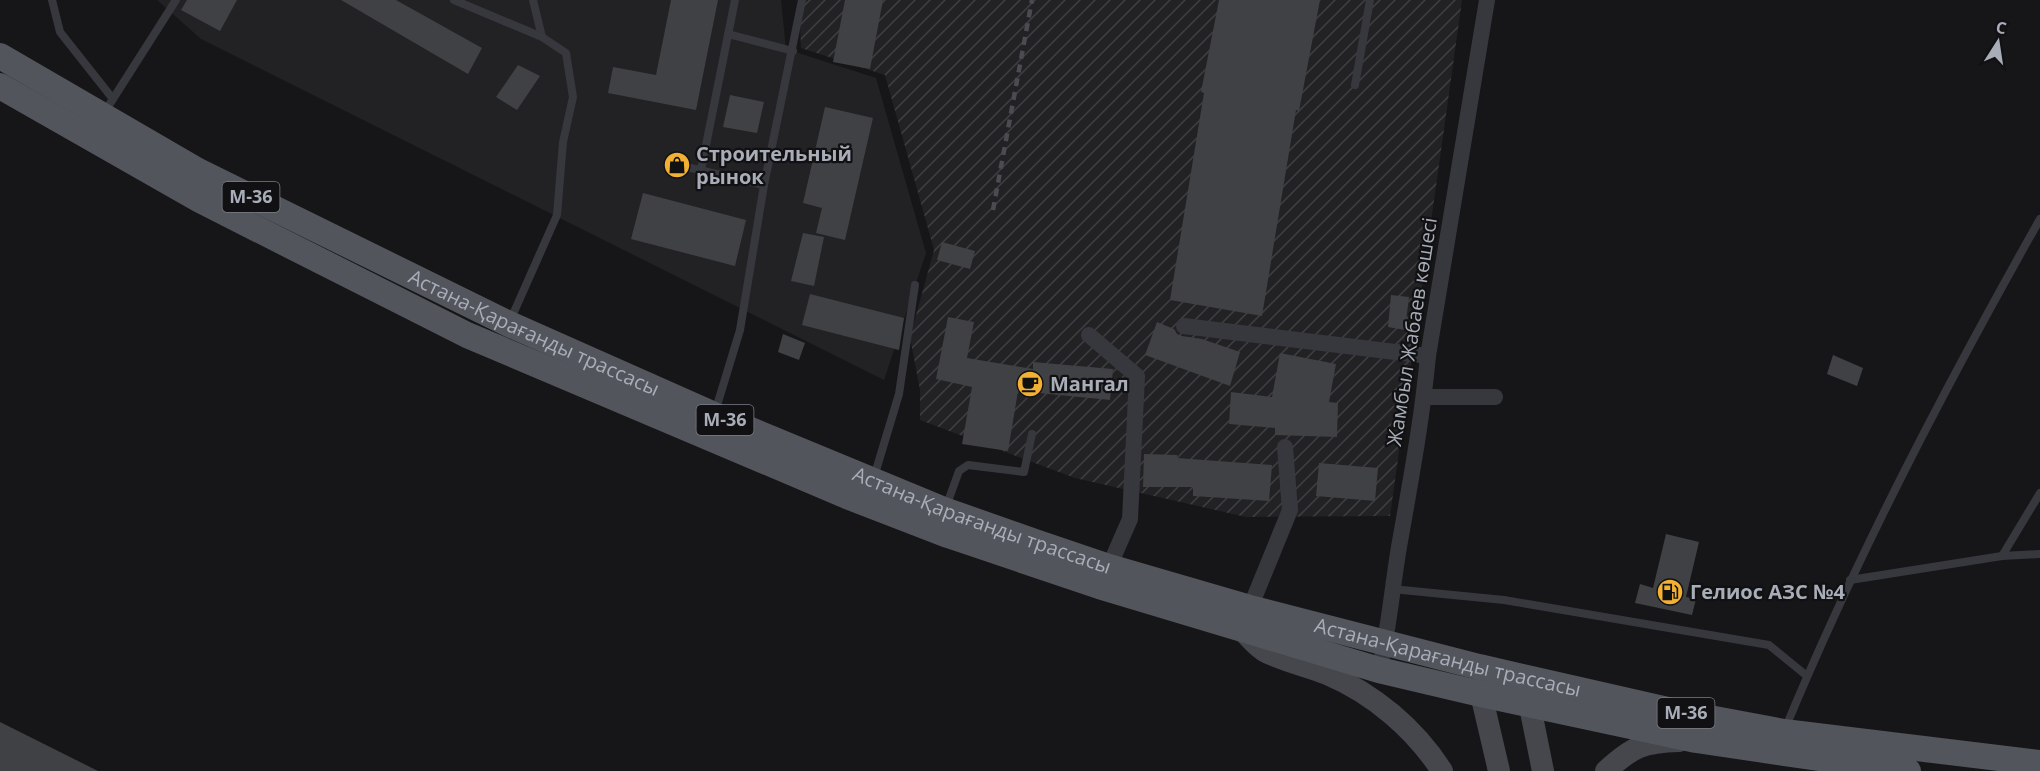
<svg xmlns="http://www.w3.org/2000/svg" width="2040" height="771" font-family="'Open Sans',sans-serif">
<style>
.built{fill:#222225}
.industrial{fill:url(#industrial-furrows)}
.building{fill:#404145}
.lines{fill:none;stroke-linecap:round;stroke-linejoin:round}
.service{stroke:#37383d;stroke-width:8}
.minor{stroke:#37383d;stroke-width:16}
.secondary{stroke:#45474d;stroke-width:22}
.primary{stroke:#53555c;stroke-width:26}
.rail{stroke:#4a4c52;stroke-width:4.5;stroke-dasharray:8 6;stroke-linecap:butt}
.labels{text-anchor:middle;stroke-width:4.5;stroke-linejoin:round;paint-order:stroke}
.shield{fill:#111113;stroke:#7b7e86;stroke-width:1.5}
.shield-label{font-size:18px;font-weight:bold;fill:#a8adb8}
.poi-label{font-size:20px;font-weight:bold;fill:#a8adb8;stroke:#111113;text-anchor:start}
.street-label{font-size:20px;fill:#a8adb8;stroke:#111113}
</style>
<defs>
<pattern id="industrial-furrows" width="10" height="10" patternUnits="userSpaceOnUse" patternTransform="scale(1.5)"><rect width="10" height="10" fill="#222225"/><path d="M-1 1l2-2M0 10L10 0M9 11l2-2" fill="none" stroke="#3f3f43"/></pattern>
</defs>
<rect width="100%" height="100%" fill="#161618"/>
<!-- built -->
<polygon class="built" points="157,0 781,0 786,49 876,78 926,253 884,380 201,39"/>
<!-- industrial -->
<polygon class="industrial" points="799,0 1462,0 1390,516 1246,517 1075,478 920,420 920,390 910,337 934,250 885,75 801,48"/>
<!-- building -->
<g class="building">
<polygon points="187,0 237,0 220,31 181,10"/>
<polygon points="341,0 396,0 482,48 468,74"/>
<polygon points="671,0 718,0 696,110 608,93 613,67 656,75"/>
<polygon points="845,0 883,0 870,69 833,62"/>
<polygon points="1219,0 1320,0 1299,111 1296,110 1262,316 1170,300 1204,93 1201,92"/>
<polygon points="518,65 540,76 517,110 496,97"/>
<polygon points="730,95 764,102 757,133 723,127"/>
<polygon points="825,107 873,118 845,240 816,233 822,208 803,203"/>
<polygon points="643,193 746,220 735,266 631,239"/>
<polygon points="803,233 824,237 814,286 791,281"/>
<polygon points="942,242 975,251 970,269 937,260"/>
<polygon points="810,294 904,318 899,350 802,325"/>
<polygon points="1391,295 1409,297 1405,330 1388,327"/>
<polygon points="948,317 974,322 967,358 1033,369 1033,362 1113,369 1110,400 1018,391 1008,451 962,444 972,387 936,379"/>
<polygon points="1157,322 1174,329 1177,334 1182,336 1202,339 1240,352 1230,386 1145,355"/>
<polygon points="783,334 805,343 799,360 778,352"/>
<polygon points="1280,353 1336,364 1329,402 1338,403 1337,437 1275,435 1275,428 1229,424 1231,392 1272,397"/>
<polygon points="1833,355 1863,368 1857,386 1827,374"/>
<polygon points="1144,454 1177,455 1177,458 1272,465 1269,501 1193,496 1193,487 1143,487"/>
<polygon points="1319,463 1378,468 1375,501 1316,496"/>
<polygon points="1666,534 1699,542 1686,597 1696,599 1692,615 1635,603 1640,584 1653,588"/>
<polygon points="0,722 98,771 0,771"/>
</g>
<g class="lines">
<!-- service -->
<g class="service">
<polyline points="52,0 60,32 113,99"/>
<polyline points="454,0 542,37"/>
<polyline points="728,34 793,51"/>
<polyline points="1355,85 1370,0"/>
<polyline points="104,113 176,0"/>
<polyline points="678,165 764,185"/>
<polyline points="701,170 735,0"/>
<polyline points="510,321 557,215 563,142 573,97 566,53 542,37 533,0"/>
<polyline points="715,412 740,330 764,185 802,0"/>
<polyline points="874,477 899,394 915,285"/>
<polyline points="946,507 959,471 968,465 1024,472 1032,434"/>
<polyline points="2002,556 2040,493"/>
<polyline points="1850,580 2002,556 2040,554"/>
<polyline points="1392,589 1504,600 1769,645 1807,676"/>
<path d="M1785 729C1858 553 1947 384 2040 219"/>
</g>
<!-- minor -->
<g class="minor">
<polyline points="1184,326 1428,356"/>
<polyline points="1089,335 1137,376 1130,519 1109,567"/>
<polyline points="1424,397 1495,397"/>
<polyline points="1250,608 1290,510 1285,447"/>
<path d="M1379 670C1389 630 1392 588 1399 547 1410 484 1422 421 1428 356L1487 0"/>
</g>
<!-- secondary -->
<g class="secondary">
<path d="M1240 627C1247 635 1254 644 1263 650 1276 659 1311 667 1327 674 1374 694 1415 729 1442 771"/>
<polyline points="1487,679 1481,694 1499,771"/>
<polyline points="1526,687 1543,771"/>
<path d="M1606 771C1632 747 1643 742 1679 741"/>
</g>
<!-- primary -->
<g class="primary">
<path id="s1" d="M0 56 198 171 509 324 714 415 944 510 1038 543 1109 567 1250 608 1479 667 1672 711 1784 732 2040 763"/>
<polyline points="0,86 200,200 467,335 847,496 948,535 1099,586 1379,670 1481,694 1696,740 1908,771"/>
</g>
<!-- rail -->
<polyline class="rail" points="993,210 1032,0"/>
</g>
<!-- icons -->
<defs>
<symbol id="shop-disc" viewBox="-11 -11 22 22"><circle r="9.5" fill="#f2b134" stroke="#111113"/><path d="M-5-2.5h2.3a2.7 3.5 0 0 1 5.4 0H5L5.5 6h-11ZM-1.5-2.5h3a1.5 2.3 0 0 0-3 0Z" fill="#111"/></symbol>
<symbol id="cafe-disc" viewBox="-11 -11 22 22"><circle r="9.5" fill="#f2b134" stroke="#111113"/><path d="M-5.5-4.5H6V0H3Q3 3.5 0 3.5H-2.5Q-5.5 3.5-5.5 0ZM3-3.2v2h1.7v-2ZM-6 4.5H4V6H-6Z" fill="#111"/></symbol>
<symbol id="fuel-disc" viewBox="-11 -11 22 22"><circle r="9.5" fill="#f2b134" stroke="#111113"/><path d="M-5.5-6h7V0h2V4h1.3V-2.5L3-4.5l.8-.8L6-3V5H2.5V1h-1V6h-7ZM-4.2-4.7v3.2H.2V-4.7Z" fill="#111"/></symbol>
</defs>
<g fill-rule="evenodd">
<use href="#shop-disc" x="662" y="150" width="30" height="30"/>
<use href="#cafe-disc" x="1015" y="369" width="30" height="30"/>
<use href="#fuel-disc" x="1655" y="577" width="30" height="30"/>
</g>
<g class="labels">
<!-- shield labels -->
<g class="shield">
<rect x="222.5" y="182" width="57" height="30" rx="4.5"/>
<rect x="696.5" y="405" width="57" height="30" rx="4.5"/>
<rect x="1657.5" y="698" width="57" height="30" rx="4.5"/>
</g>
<g class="shield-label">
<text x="251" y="203">M-36</text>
<text x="725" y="426">M-36</text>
<text x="1686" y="719">M-36</text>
</g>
<!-- poi labels -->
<g class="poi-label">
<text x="696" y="161">Строительный<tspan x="696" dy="23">рынок</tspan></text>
<text x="1050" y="391">Мангал</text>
<text x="1690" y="599">Гелиос АЗС №4</text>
</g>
<!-- street labels -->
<g class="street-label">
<text transform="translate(1412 332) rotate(-81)" y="7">Жамбыл Жабаев көшесі</text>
<text dy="7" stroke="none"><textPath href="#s1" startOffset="602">Астана-Қарағанды трассасы</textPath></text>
<text dy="7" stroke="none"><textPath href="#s1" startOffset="1088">Астана-Қарағанды трассасы</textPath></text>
<text dy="7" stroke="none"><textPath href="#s1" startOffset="1574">Астана-Қарағанды трассасы</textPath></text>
</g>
</g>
<!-- north arrow -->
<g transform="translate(1998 42) rotate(12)" stroke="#111113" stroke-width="4.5" paint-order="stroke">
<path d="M0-4.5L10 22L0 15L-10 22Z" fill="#a8adb8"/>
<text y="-9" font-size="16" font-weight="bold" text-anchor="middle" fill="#a8adb8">С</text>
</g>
</svg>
